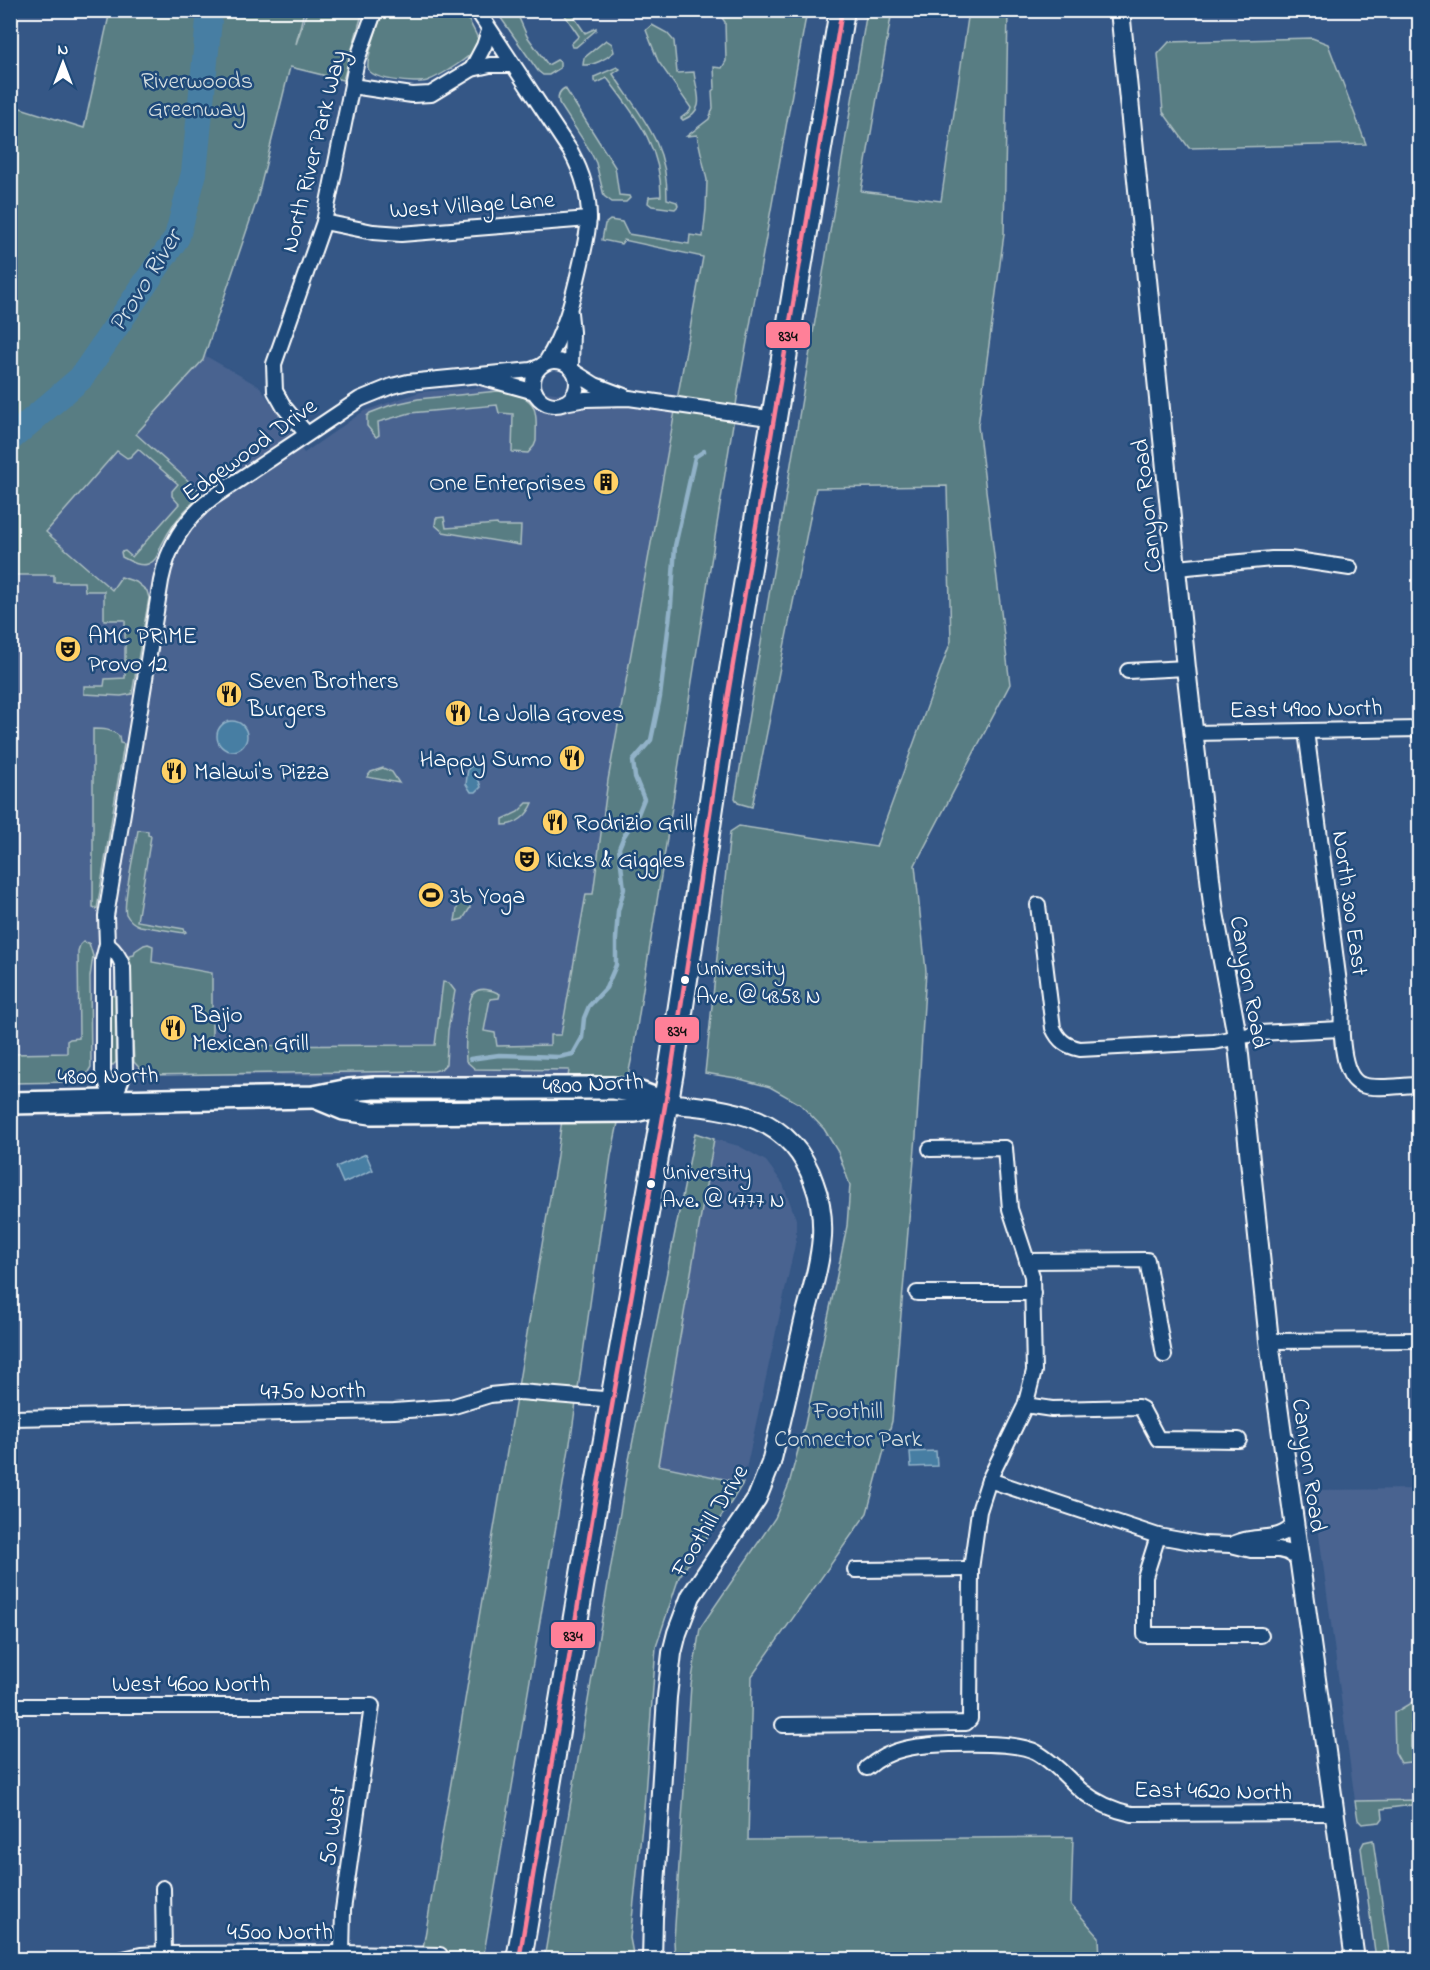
<svg xmlns="http://www.w3.org/2000/svg" width="1430" height="1970" font-family="'Indie Flower',sans-serif">
<style>
.built{fill:#486390}
.green{fill:#587d83;stroke:#acbec1;stroke-width:1.5}
.water{fill:#477ea3;stroke:#91b2c8;stroke-width:1.5}
.lines{fill:none;stroke-linecap:round;stroke-linejoin:round}
.stream{stroke:#91b2c8;stroke-width:4.5}
.river{stroke:#477ea3;stroke-width:26}
.street-casing{stroke:#fff;stroke-width:18}
.secondary-casing{stroke:#fff;stroke-width:22}
.primary-casing{stroke:#fff;stroke-width:26}
.highway-casing{stroke:#fff;stroke-width:28}
.street{stroke:#1f4a7a;stroke-width:14}
.secondary{stroke:#1f4a7a;stroke-width:18}
.primary{stroke:#1f4a7a;stroke-width:21}
.highway{stroke:#1f4a7a;stroke-width:24}
.bus-1-casing{stroke:#1f4a7a;stroke-width:9}
.bus-1{stroke:#ff8098;stroke-width:4.5}
.bus-dot{fill:#fff;stroke:#1f4a7a;stroke-width:2}
.labels{text-anchor:middle;stroke-width:5;stroke-linejoin:round;paint-order:stroke}
.bus-label{font-size:22px;fill:#fff;stroke:#1f4a7a;text-anchor:start}
.park-label{font-size:24px;fill:#d5dee0;stroke:#1f4a7a}
.street-label{font-size:24px;fill:#fff;stroke:#1f4a7a}
.poi-label{font-size:24px;fill:#fff;stroke:#1f4a7a;text-anchor:start}
.water-label{font-size:26px;font-style:italic;fill:#d1dfe8;stroke:#1f4a7a}
.line-badge{stroke:#1f4a7a;stroke-width:2}
.pale-badge-label{font-size:16px;text-anchor:middle;font-weight:bold;fill:#111}
</style>
<rect width="100%" height="100%" fill="#355786"/>
<filter id="ink" filterUnits="userSpaceOnUse"><feTurbulence type="fractalNoise" baseFrequency=".0167" numOctaves="2"/><feDisplacementMap in="SourceGraphic" scale="12" xChannelSelector="R" yChannelSelector="G"/><feConvolveMatrix kernelMatrix="1 2 1 2 8 2 1 2 1" color-interpolation-filters="sRGB"/></filter>
<g filter="url(#ink)">
<!-- built -->
<g class="built">
<polygon points="204,355 260,387 304,453 364,411 420,392 497,386 580,396 674,412 568,1076 134,1075 89,1062 11,1061 11,555 35,542"/>
<polygon points="714,1139 739,1146 766,1161 783,1184 796,1219 796,1240 743,1483 658,1465"/>
<polygon points="1419,1489 1419,1800 1355,1801 1313,1490"/>
</g>
<!-- green -->
<g class="green">
<path d="M110 11H304L296 44 307 11H363L343 80 290 67 257 200 203 360 136 434 203 494C185 508 171 525 161 546 158 553 157 561 148 564 139 567 130 561 122 557L121 552 125 551 132 557 179 504 172 496V491L178 484 138 449 130 457 127 458 117 451 46 532 112 590 121 577 136 582 147 591 149 598 132 694 121 696 84 694V686H104L105 679 125 678V620H104V591H85L84 582H54V575H10L11 105 84 128Z"/>
<path d="M383 11H464C467 18 480 39 479 43 475 56 440 76 427 81 417 84 369 80 368 68 366 57 379 23 383 11Z"/>
<polygon points="496,11 516,11 527,36 548,65 557,60 560,62 560,68 549,75 543,75 538,71"/>
<polygon points="562,11 570,11 585,33 596,28 596,30 576,47 572,47 571,44 579,36"/>
<path d="M717 11H807L739 386 633 1052 611 1156 572 1431 483 1959 421 1960 556 1162 569 1070 475 1069 466 1061C465 1048 466 1004 473 994 479 986 493 990 500 994L499 998 490 999 484 1031 495 1033 497 1046 550 1045V1035H561L586 894H593L608 780 703 257 624 240 621 244 602 240 605 224 610 220 622 222 628 234 689 244 690 235 703 237 706 209 707 180 697 135 687 136 709 119 713 108 712 91 715 88 714 67 722 68 726 61 725 22Z"/>
<polygon points="867,11 892,11 861,191 941,201 969,11 1008,11 1004,234 978,426 1010,684 915,865 926,971 916,1136 892,1421 867,1513 752,1676 748,1840 1073,1837 1071,1905 1099,1937 1100,1959 675,1959 674,1940 691,1685 700,1628 775,1518 789,1484 805,1424 835,1285 847,1226 850,1185 838,1152 824,1129 800,1104 770,1087 736,1078 705,1073 730,832 739,826 876,847 951,641 947,486 816,488 752,807 738,803 735,798"/>
<path d="M652 25 667 33 674 41 677 73 694 72C696 93 708 109 683 120L681 118 690 111 691 108 658 61 646 30Z"/>
<polygon points="1312,38 1328,44 1366,144 1189,148 1163,112 1158,54 1169,42"/>
<path d="M606 40 612 44 614 52C606 59 593 66 583 65L584 58Z"/>
<path d="M617 67 620 69 613 74C642 118 668 143 667 199L677 202 678 206 675 209 652 206 648 203 649 197 661 196C661 145 636 117 607 78L597 83 594 81V77Z"/>
<path d="M565 88 615 167 619 195 629 196 630 198 626 202H612L604 196 596 163 589 149 559 103C557 96 559 91 565 88Z"/>
<path d="M498 391C537 397 537 404 536 441L534 446 528 453 512 452 513 414 499 413 497 405 410 413 378 422 379 435 376 437 367 426V416L370 413 391 405 418 399Z"/>
<polygon points="444,517 446,528 497,524 498,526 521,526 520,545 443,532 435,525 436,518"/>
<path d="M93 729C103 729 111 729 119 736L120 743 124 744 97 909 93 907Z"/>
<polygon points="383,768 392,772 399,783 367,777 371,772"/>
<path d="M527 803H533C528 815 517 825 503 825V819L518 812Z"/>
<path d="M138 830 148 831V835L151 836 137 921 184 929 186 932 184 933 140 926C134 924 129 920 126 914 122 903 136 845 138 830Z"/>
<polygon points="460,891 468,896 470,908 463,919 455,921"/>
<polygon points="83,942 89,943 93,956 90,977 91,1067 84,1079 78,1082 11,1083 11,1054 67,1053 67,1041 70,1039 79,1038 78,951 80,945"/>
<polygon points="148,944 153,946 152,962 212,973 212,1046 435,1045 443,982 449,983 455,991 448,1030 446,1064 441,1069 434,1071 146,1075 134,1062 129,956 134,955 135,951 144,945"/>
<polygon points="110,995 115,996 115,998 116,1062 113,1065 109,1063 108,998"/>
<polygon points="695,1133 714,1139 658,1465 743,1483 730,1504 679,1577 656,1647 644,1808 630,1938 634,1959 544,1959 629,1460"/>
<polygon points="1419,1698 1419,1702 1414,1703 1415,1725 1411,1725 1411,1749 1419,1749 1419,1761 1401,1763 1395,1752 1394,1713"/>
<polygon points="1419,1800 1419,1804 1382,1809 1383,1818 1380,1822 1362,1824 1358,1820 1355,1801"/>
<polygon points="1373,1840 1390,1959 1376,1959 1361,1848 1364,1842"/>
</g>
<!-- water -->
<g class="water">
<circle cx="232" cy="736" r="15"/>
<polygon points="479,763 483,767 478,778 481,787 476,792 471,792 466,784 468,769 474,764"/>
<polygon points="366,1154 373,1170 343,1183 336,1167"/>
<polygon points="936,1451 937,1466 911,1467 910,1452"/>
</g>
<g class="lines">
<!-- stream -->
<polyline class="stream" points="470,1059 499,1055 559,1057 573,1054 582,1038 584,1018 589,1006 606,988 616,965 616,939 618,911 624,889 619,848 624,836 638,814 644,799 635,777 633,761 651,740 660,697 671,605 675,546 695,457 704,451"/>
<!-- river -->
<polyline class="river" points="10,439 81,378 177,237 194,173 210,10"/>
<defs>
<g id="street">
<path d="M477 10 571 152C582 172 589 195 589 218 588 233 584 249 581 263 573 298 565 332 546 362"/>
<polyline points="472,69 484,46 489,31"/>
<polyline points="352,86 412,95 431,94 472,69 490,65 512,65"/>
<polyline points="324,222 373,232 401,234 589,219"/>
<polyline points="570,313 572,332 571,366"/>
<circle cx="555" cy="383" r="22"/>
<polyline points="576,373 595,385 624,396"/>
<polyline points="481,377 535,392"/>
<polyline points="564,403 586,399 629,398 775,419"/>
<polyline points="306,433 284,407 275,391 274,364 324,222 357,60 375,10"/>
<polyline points="1177,568 1272,559 1290,559 1350,568"/>
<polyline points="1128,671 1186,668"/>
<path d="M1306 731 1342 1006C1341 1026 1340 1077 1362 1085 1377 1090 1403 1085 1420 1085"/>
<polyline points="1193,733 1420,729"/>
<path d="M1038 905 1053 1028C1059 1041 1066 1046 1080 1049L1214 1042 1259 1033 1341 1029"/>
<path d="M107 944C116 951 120 957 123 967L125 1071 113 1101"/>
<path d="M113 1101 103 1072V960L107 944 106 916 161 581C168 546 184 520 212 498L360 399 392 386 408 382 531 370 539 367"/>
<polyline points="1027,1261 1147,1260 1164,1355"/>
<polyline points="917,1293 1033,1293"/>
<polyline points="1269,1341 1420,1340"/>
<polyline points="1025,1405 1052,1409 1138,1407 1142,1409 1158,1439 1239,1440"/>
<polyline points="10,1418 394,1411 451,1407 490,1395 520,1392 615,1400"/>
<polyline points="989,1480 1158,1536 1203,1544 1231,1545 1251,1550 1279,1550 1287,1552 1299,1559"/>
<polyline points="1158,1536 1145,1577 1145,1635 1261,1635"/>
<path d="M1231 1545C1237 1542 1243 1540 1250 1539 1266 1536 1283 1539 1294 1524"/>
<polyline points="855,1570 971,1569"/>
<polyline points="10,1706 372,1706 343,1910 342,1953"/>
<polyline points="783,1725 966,1723 970,1719 971,1569 979,1511 989,1480 1025,1406 1034,1371 1032,1276 1010,1209 1005,1148 930,1149"/>
<path d="M867 1768C878 1759 890 1752 904 1749 928 1743 1015 1740 1036 1752 1054 1762 1067 1778 1082 1791 1097 1803 1113 1810 1132 1814L1334 1813"/>
<polyline points="163,1888 164,1954"/>
<polyline points="119,1960 141,1955 164,1954 342,1953 440,1955 440,1960"/>
</g>
<g id="secondary">
<polyline points="1120,10 1186,668 1214,913 1237,1036 1269,1341 1355,1960"/>
<path d="M652 1960 653 1918 667 1697 672 1653 677 1633 691 1596 757 1498 771 1463C783 1414 794 1365 805 1317 812 1290 820 1264 822 1237 823 1217 821 1201 814 1183 791 1113 729 1109 666 1103"/>
</g>
<g id="primary">
<polyline points="315,1097 344,1109 371,1113 635,1111 666,1103"/>
<polyline points="10,1103 314,1097 349,1090 374,1088 613,1088 640,1093 666,1103"/>
</g>
<polyline id="highway" points="519,1960 595,1502 671,1072 728,694 842,10"/>
</defs>
<!-- street casing -->
<use href="#street" class="street-casing"/>
<!-- secondary casing -->
<use href="#secondary" class="secondary-casing"/>
<!-- primary casing -->
<use href="#primary" class="primary-casing"/>
<!-- highway casing -->
<use href="#highway" class="highway-casing"/>
<!-- street -->
<use href="#street" class="street"/>
<!-- secondary -->
<use href="#secondary" class="secondary"/>
<!-- primary -->
<use href="#primary" class="primary"/>
<!-- highway -->
<use href="#highway" class="highway"/>
<defs>
<polyline id="bus-1" points="519,1960 595,1502 671,1072 728,694 842,10"/>
</defs>
<!-- bus-1 casing -->
<use href="#bus-1" class="bus-1-casing"/>
<!-- bus-1 -->
<use href="#bus-1" class="bus-1"/>
</g>
</g>
<!-- icons -->
<defs>
<symbol id="building-disc" viewBox="-11 -11 22 22"><circle r="9.5" fill="#ffd166" stroke="#1f4a7a"/><path d="M-4-6H4V6H1V3H-1V6H-4ZM-2.5-4.3h1.7v1.8h-1.7ZM.8-4.3h1.7v1.8H.8ZM-2.5-1h1.7V.8h-1.7ZM.8-1h1.7V.8H.8Z" fill="#111"/></symbol>
<symbol id="theatre-disc" viewBox="-11 -11 22 22"><circle r="9.5" fill="#ffd166" stroke="#1f4a7a"/><path d="M-5-5.5Q0-4 5-5.5V0Q5 5 0 6Q-5 5-5 0ZM-3.3-2.5H-1v1.5H-3.3ZM1-2.5H3.3v1.5H1ZM-2.8 1Q0 5.5 2.8 1Z" fill="#111"/></symbol>
<symbol id="restaurant-disc" viewBox="-11 -11 22 22"><circle r="9.5" fill="#ffd166" stroke="#1f4a7a"/><path d="M-5-6h1v4h1v-4h1v4h1v-4h1v5L-1.5 .5V6h-2V.5L-5-1ZM5-6V6H3V1.5H1.5Q1.5-4 5-6Z" fill="#111"/></symbol>
<symbol id="stadium-disc" viewBox="-11 -11 22 22"><circle r="9.5" fill="#ffd166" stroke="#1f4a7a"/><path d="M0-5a6.5 5 0 1 0 0 10a6.5 5 0 1 0 0-10ZM-3.5-1.8h7v3.6h-7Z" fill="#111"/></symbol>
</defs>
<g fill-rule="evenodd">
<use href="#building-disc" x="591" y="467" width="30" height="30"/>
<use href="#theatre-disc" x="53" y="634" width="30" height="30"/>
<use href="#restaurant-disc" x="214" y="679" width="30" height="30"/>
<use href="#restaurant-disc" x="443" y="698" width="30" height="30"/>
<use href="#restaurant-disc" x="557" y="743" width="30" height="30"/>
<use href="#restaurant-disc" x="159" y="756" width="30" height="30"/>
<use href="#restaurant-disc" x="540" y="807" width="30" height="30"/>
<use href="#theatre-disc" x="512" y="844" width="30" height="30"/>
<use href="#stadium-disc" x="416" y="880" width="30" height="30"/>
<use href="#restaurant-disc" x="158" y="1013" width="30" height="30"/>
</g>
<!-- markers -->
<g class="bus-dot">
<circle cx="685" cy="980" r="5"/>
<circle cx="651" cy="1184" r="5"/>
</g>
<g class="labels">
<!-- bus labels -->
<g class="bus-label">
<text x="696" y="975">University<tspan x="696" dy="28">Ave. @ 4858 N</tspan></text>
<text x="662" y="1179">University<tspan x="662" dy="28">Ave. @ 4777 N</tspan></text>
</g>
<!-- park labels -->
<g class="park-label">
<text x="197" y="88">Riverwoods<tspan x="197" dy="28">Greenway</tspan></text>
<text x="848" y="1418">Foothill<tspan x="848" dy="28">Connector Park</tspan></text>
</g>
<!-- street labels -->
<g class="street-label">
<text transform="translate(313 151) rotate(-76)" y="8">North River Park Way</text>
<text transform="translate(472 204) rotate(-4)" y="8">West Village Lane</text>
<text transform="translate(249 449) rotate(-36)" y="8">Edgewood Drive</text>
<text transform="translate(1146 506) rotate(-96)" y="8">Canyon Road</text>
<text transform="translate(1306 708) rotate(-1)" y="8">East 4900 North</text>
<text transform="translate(1351 903) rotate(82)" y="8">North 300 East</text>
<text transform="translate(1250 982) rotate(80)" y="8">Canyon Road</text>
<text transform="translate(108 1075) rotate(-1)" y="8">4800 North</text>
<text transform="translate(593 1083) rotate(-3)" y="8">4800 North</text>
<text transform="translate(313 1390) rotate(-1)" y="8">4750 North</text>
<text transform="translate(1310 1465) rotate(82)" y="8">Canyon Road</text>
<text transform="translate(709 1520) rotate(-59)" y="8">Foothill Drive</text>
<text x="191" y="1691">West 4600 North</text>
<text transform="translate(1213 1790) rotate(1)" y="8">East 4620 North</text>
<text transform="translate(332 1826) rotate(-82)" y="8">50 West</text>
<text x="280" y="1939">4500 North</text>
</g>
<!-- poi labels -->
<g class="poi-label">
<text x="586" y="490" text-anchor="end">One Enterprises</text>
<text x="88" y="643">AMC PRIME<tspan x="88" dy="28">Provo 12</tspan></text>
<text x="248" y="688">Seven Brothers<tspan x="248" dy="28">Burgers</tspan></text>
<text x="478" y="721">La Jolla Groves</text>
<text x="552" y="766" text-anchor="end">Happy Sumo</text>
<text x="194" y="779">Malawi's Pizza</text>
<text x="574" y="830">Rodrizio Grill</text>
<text x="546" y="867">Kicks &amp; Giggles</text>
<text x="450" y="903">3b Yoga</text>
<text x="192" y="1022">Bajio<tspan x="192" dy="28">Mexican Grill</tspan></text>
</g>
<!-- water labels -->
<g class="water-label">
<text transform="translate(144 280) rotate(-58)" y="9">Provo River</text>
</g>
</g>
<g class="line-badge">
<rect x="765" y="321" width="46" height="28" rx="6" fill="#ff8098"/>
<rect x="654" y="1016" width="46" height="28" rx="6" fill="#ff8098"/>
<rect x="550" y="1621" width="46" height="28" rx="6" fill="#ff8098"/>
</g>
<g class="pale-badge-label">
<text x="788" y="341">834</text>
<text x="677" y="1036">834</text>
<text x="573" y="1641">834</text>
</g>
<!-- margin -->
<rect width="1430" height="1970" fill="none" stroke="#1f4a7a" stroke-width="36"/>
<rect x="18" y="18" width="1394" height="1934" fill="none" stroke="#fff" stroke-width="2" filter="url(#ink)"/>
<!-- north arrow -->
<g transform="translate(63 63)" stroke="#1f4a7a" stroke-width="4.5" paint-order="stroke">
<path d="M0-4.5L10 22L0 15L-10 22Z" fill="#ffffff"/>
<text y="-9" font-size="16" font-weight="bold" text-anchor="middle" fill="#ffffff">N</text>
</g>
</svg>
